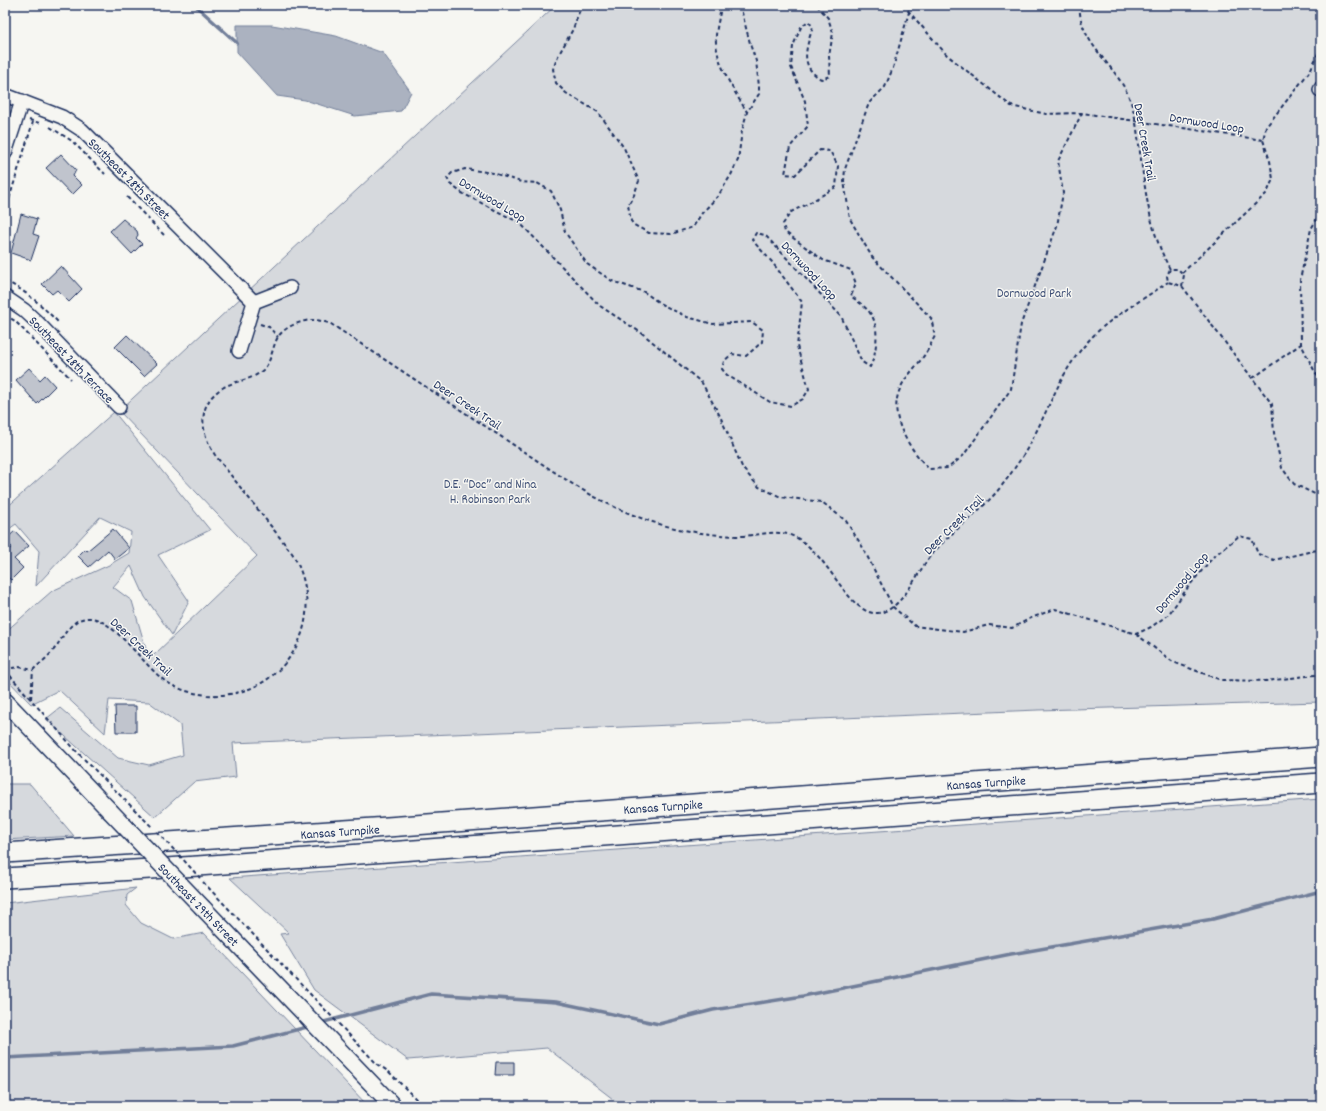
<svg xmlns="http://www.w3.org/2000/svg" width="1326" height="1111" font-family="Dekko,sans-serif">
<style>
.green{fill:#d6d9dd;stroke:#78849e}
.water{fill:#abb2c0;stroke:#717e99}
.lines{fill:none;stroke-linecap:round;stroke-linejoin:round}
.stream{stroke:#717e99;stroke-width:3.5}
.building{fill:#c0c4cd;stroke:#1b2f5e}
.minor-casing{stroke:#1b2f5e;stroke-width:16}
.major-casing{stroke:#1b2f5e;stroke-width:19}
.highway-casing{stroke:#1b2f5e;stroke-width:22}
.path{stroke:#1b2f5e;stroke-width:2;stroke-dasharray:4 3;stroke-linecap:butt}
.minor{stroke:#f6f6f2;stroke-width:13}
.major{stroke:#f6f6f2;stroke-width:16}
.highway{stroke:#f6f6f2;stroke-width:19}
.major-bridge-casing{stroke:#1b2f5e;stroke-width:19;stroke-linecap:butt}
.path-bridge{stroke:#1b2f5e;stroke-width:2;stroke-dasharray:4 3;stroke-linecap:butt}
.major-bridge{stroke:#f6f6f2;stroke-width:16}
.labels{text-anchor:middle;stroke-width:3;stroke-linejoin:round;paint-order:stroke}
.street-label{font-size:13px;fill:#1b2f5e;stroke:#f6f6f2}
.park-label{font-size:13px;fill:#405177;stroke:#f6f6f2}
</style>
<rect width="100%" height="100%" fill="#f6f6f2"/>
<filter id="ink" filterUnits="userSpaceOnUse"><feTurbulence type="fractalNoise" baseFrequency=".025" numOctaves="2"/><feDisplacementMap in="SourceGraphic" scale="8" xChannelSelector="R" yChannelSelector="G"/><feConvolveMatrix kernelMatrix="1 2 1 2 8 2 1 2 1" color-interpolation-filters="sRGB"/></filter>
<g filter="url(#ink)">
<!-- green -->
<g class="green">
<polygon points="556,5 1321,5 1321,702 1038,710 233,743 236,777 194,782 155,817 46,719 60,708 118,758 149,765 183,755 180,725 149,702 109,700 105,733 59,690 31,704 5,677 5,632 52,591 109,565 129,553 131,532 100,517 36,586 39,551 16,524 5,532 5,509 114,412 210,530 158,555 189,601 172,635 145,597 131,566 113,587 132,601 146,649 154,655 257,556 119,411"/>
<polygon points="5,784 30,784 74,836 5,840"/>
<polygon points="1321,799 1321,1106 1039,1106 1004,1099 999,1106 622,1106 547,1048 408,1060 314,990 280,934 289,933 230,878"/>
<polygon points="136,888 127,895 126,905 141,923 173,939 204,933 368,1106 5,1106 5,903"/>
</g>
<!-- water -->
<polygon class="water" points="237,25 272,25 336,36 383,53 411,92 401,111 355,116 305,100 277,96 237,52"/>
<g class="lines">
<!-- stream -->
<g class="stream">
<polyline points="195,5 237,43"/>
<polyline points="320,1023 431,994 556,1002 659,1024 713,1010 803,996 1011,954 1213,919 1321,891"/>
<polyline points="5,1058 233,1046 311,1026"/>
</g>
</g>
<!-- building -->
<g class="building">
<polygon points="61,154 76,170 73,176 82,185 72,195 46,168"/>
<polygon points="21,214 37,219 33,234 39,236 31,260 11,253"/>
<polygon points="123,219 137,231 138,235 136,238 142,244 132,254 110,231"/>
<polygon points="61,266 82,289 69,302 57,290 52,294 42,284"/>
<polygon points="127,335 157,364 144,376 115,347"/>
<polygon points="29,368 40,380 45,375 55,386 37,404 16,380"/>
<polygon points="113,529 129,548 115,559 108,550 89,567 78,556 85,549 87,551"/>
<polygon points="15,531 29,546 14,559 23,568 11,580 5,575 5,549 7,551 12,547 5,540"/>
<polygon points="115,706 136,706 136,732 116,732"/>
<polygon points="496,1062 514,1062 514,1075 495,1075"/>
</g>
<g class="lines">
<defs>
<g id="minor">
<polyline points="1320,90 1321,88"/>
<polyline points="5,95 62,117 82,130 254,302"/>
<polyline points="5,153 22,101"/>
<polyline points="5,297 24,310 38,323 119,407"/>
<polyline points="239,351 254,302 290,288"/>
</g>
<g id="major">
<polyline points="5,701 110,811"/>
<polyline points="203,908 393,1106"/>
</g>
<g id="highway">
<polyline points="5,853 374,828 1321,757"/>
<polyline points="5,878 198,866 1321,783"/>
</g>
</defs>
<!-- minor casing -->
<use href="#minor" class="minor-casing"/>
<!-- major casing -->
<use href="#major" class="major-casing"/>
<!-- highway casing -->
<use href="#highway" class="highway-casing"/>
<!-- path -->
<g class="path">
<polyline points="584,5 579,12 573,29 558,56 553,69 556,83 566,93 598,112 624,148 639,181 634,195 628,205 631,221 634,225 649,233 671,234 693,227 702,213 718,196 731,175 738,160 742,131 747,112 759,94 759,86 756,61 751,47 740,5"/>
<path d="M721 5C720 15 717 25 716 35 714 61 734 91 747 112"/>
<path d="M817 5 828 18 833 33 829 56 830 76 821 79C799 66 806 48 813 27L808 21 801 27 793 46 791 67 805 101 808 126 790 147 785 174 795 175 820 150 830 151 838 166 836 187 809 203 791 212 783 224 785 232 823 260 851 270 856 284 851 296C857 301 865 306 870 313 880 325 877 353 870 367L862 362 841 316 765 235 756 233 752 240 772 262 802 302 797 346 809 389 803 399 791 406 770 402 727 375 722 369 724 361 732 354 746 356 762 342 763 330 752 322 713 324 687 317 661 304 644 292 612 281 587 264 565 232 560 210 551 191 537 183 521 182 493 173 465 169 452 173 447 178 450 184 462 193 520 223 600 306 643 334 702 383 720 416 743 469 759 487 781 497 822 502 846 521 862 546 893 607 915 626 963 632 989 625 1012 628 1031 618 1055 609 1136 634 1151 627 1168 615 1189 586 1214 556 1239 536 1252 539 1258 554 1274 560 1321 549"/>
<polyline points="903,5 947,55 1011,106 1046,114 1082,113 1263,140"/>
<path d="M913 5 909 12 893 68 885 87 869 103 845 169 844 181 850 219 872 257 931 318 935 336C931 343 928 351 923 357 916 367 906 376 901 387 886 416 910 449 929 469L948 468 963 456 1011 389 1021 324 1057 226 1063 193 1058 161 1082 113"/>
<path d="M1079 5C1080 11 1080 18 1082 23 1090 50 1117 69 1128 95 1135 110 1137 129 1139 145 1145 188 1149 231 1170 269"/>
<polyline points="1319,5 1321,14"/>
<polyline points="29,120 40,123"/>
<polyline points="50,127 72,141 105,174"/>
<polyline points="127,197 164,235"/>
<polyline points="5,212 33,122"/>
<polyline points="1321,212 1311,229 1300,280 1301,344 1315,372 1321,379"/>
<polyline points="1182,273 1267,193 1273,179 1270,161 1263,140 1266,127 1310,71 1321,47"/>
<path d="M5 281C27 291 42 306 59 323"/>
<polyline points="1182,286 1184,275 1178,269 1170,269 1167,276 1168,282 1182,286 1272,404 1274,433 1282,468 1294,484 1321,497"/>
<polyline points="5,315 15,321 71,379"/>
<polyline points="260,324 269,327 278,337"/>
<polyline points="1253,378 1301,344"/>
<polyline points="1136,634 1173,662 1221,680 1266,681 1315,675 1321,672"/>
<path d="M5 669 19 667 33 670C39 664 46 659 51 653 63 640 69 618 89 618 112 617 145 667 165 681 179 690 191 693 207 695 226 696 243 693 260 684 282 671 298 651 304 626 310 600 305 575 292 553L215 455C200 432 196 403 224 387 237 380 251 381 263 370 272 361 272 347 278 337 284 327 302 320 313 320 319 320 326 322 331 324L574 485C627 517 672 533 735 536 752 537 771 530 787 534 825 544 845 611 874 613 902 615 917 570 933 553 950 533 973 517 991 498 1001 488 1010 475 1018 463 1044 426 1055 379 1085 345 1106 319 1140 302 1168 282"/>
<polyline points="5,670 78,753 153,828"/>
<polyline points="31,699 33,670"/>
<polyline points="203,882 378,1065 388,1071 423,1106"/>
</g>
<!-- minor -->
<use href="#minor" class="minor"/>
<!-- major -->
<use href="#major" class="major"/>
<!-- highway -->
<use href="#highway" class="highway"/>
<defs>
<polyline id="major-bridge" points="110,811 203,908"/>
</defs>
<!-- major-bridge casing -->
<use href="#major-bridge" class="major-bridge-casing"/>
<!-- path-bridge -->
<g class="path-bridge">
<polyline points="157,832 178,854"/>
<polyline points="179,855 200,878"/>
</g>
<!-- major-bridge -->
<use href="#major-bridge" class="major-bridge"/>
</g>
</g>
<g class="labels">
<!-- street labels -->
<g class="street-label">
<text transform="translate(1207 122) rotate(9)" y="5">Dornwood Loop</text>
<text transform="translate(1146 142) rotate(80)" y="5">Deer Creek Trail</text>
<text transform="translate(130 178) rotate(45)" y="5">Southeast 28th Street</text>
<text transform="translate(493 199) rotate(31)" y="5">Dornwood Loop</text>
<text transform="translate(810 270) rotate(47)" y="5">Dornwood Loop</text>
<text transform="translate(72 359) rotate(46)" y="5">Southeast 28th Terrace</text>
<text transform="translate(468 404) rotate(34)" y="5">Deer Creek Trail</text>
<text transform="translate(953 524) rotate(-45)" y="5">Deer Creek Trail</text>
<text transform="translate(1181 582) rotate(-50)" y="5">Dornwood Loop</text>
<text transform="translate(142 646) rotate(43)" y="5">Deer Creek Trail</text>
<text transform="translate(986 782) rotate(-4)" y="5">Kansas Turnpike</text>
<text transform="translate(663 806) rotate(-4)" y="5">Kansas Turnpike</text>
<text transform="translate(340 831) rotate(-4)" y="5">Kansas Turnpike</text>
<text transform="translate(199 904) rotate(46)" y="5">Southeast 29th Street</text>
</g>
<!-- park labels -->
<g class="park-label">
<text x="1034" y="297">Dornwood Park</text>
<text x="490" y="488">D.E. “Doc” and Nina<tspan x="490" dy="15">H. Robinson Park</tspan></text>
</g>
</g>
<!-- margin -->
<rect width="1326" height="1111" fill="none" stroke="#f6f6f2" stroke-width="20"/>
<rect x="10" y="10" width="1306" height="1091" fill="none" stroke="#1b2f5e" stroke-width="1.5" filter="url(#ink)"/>
</svg>
